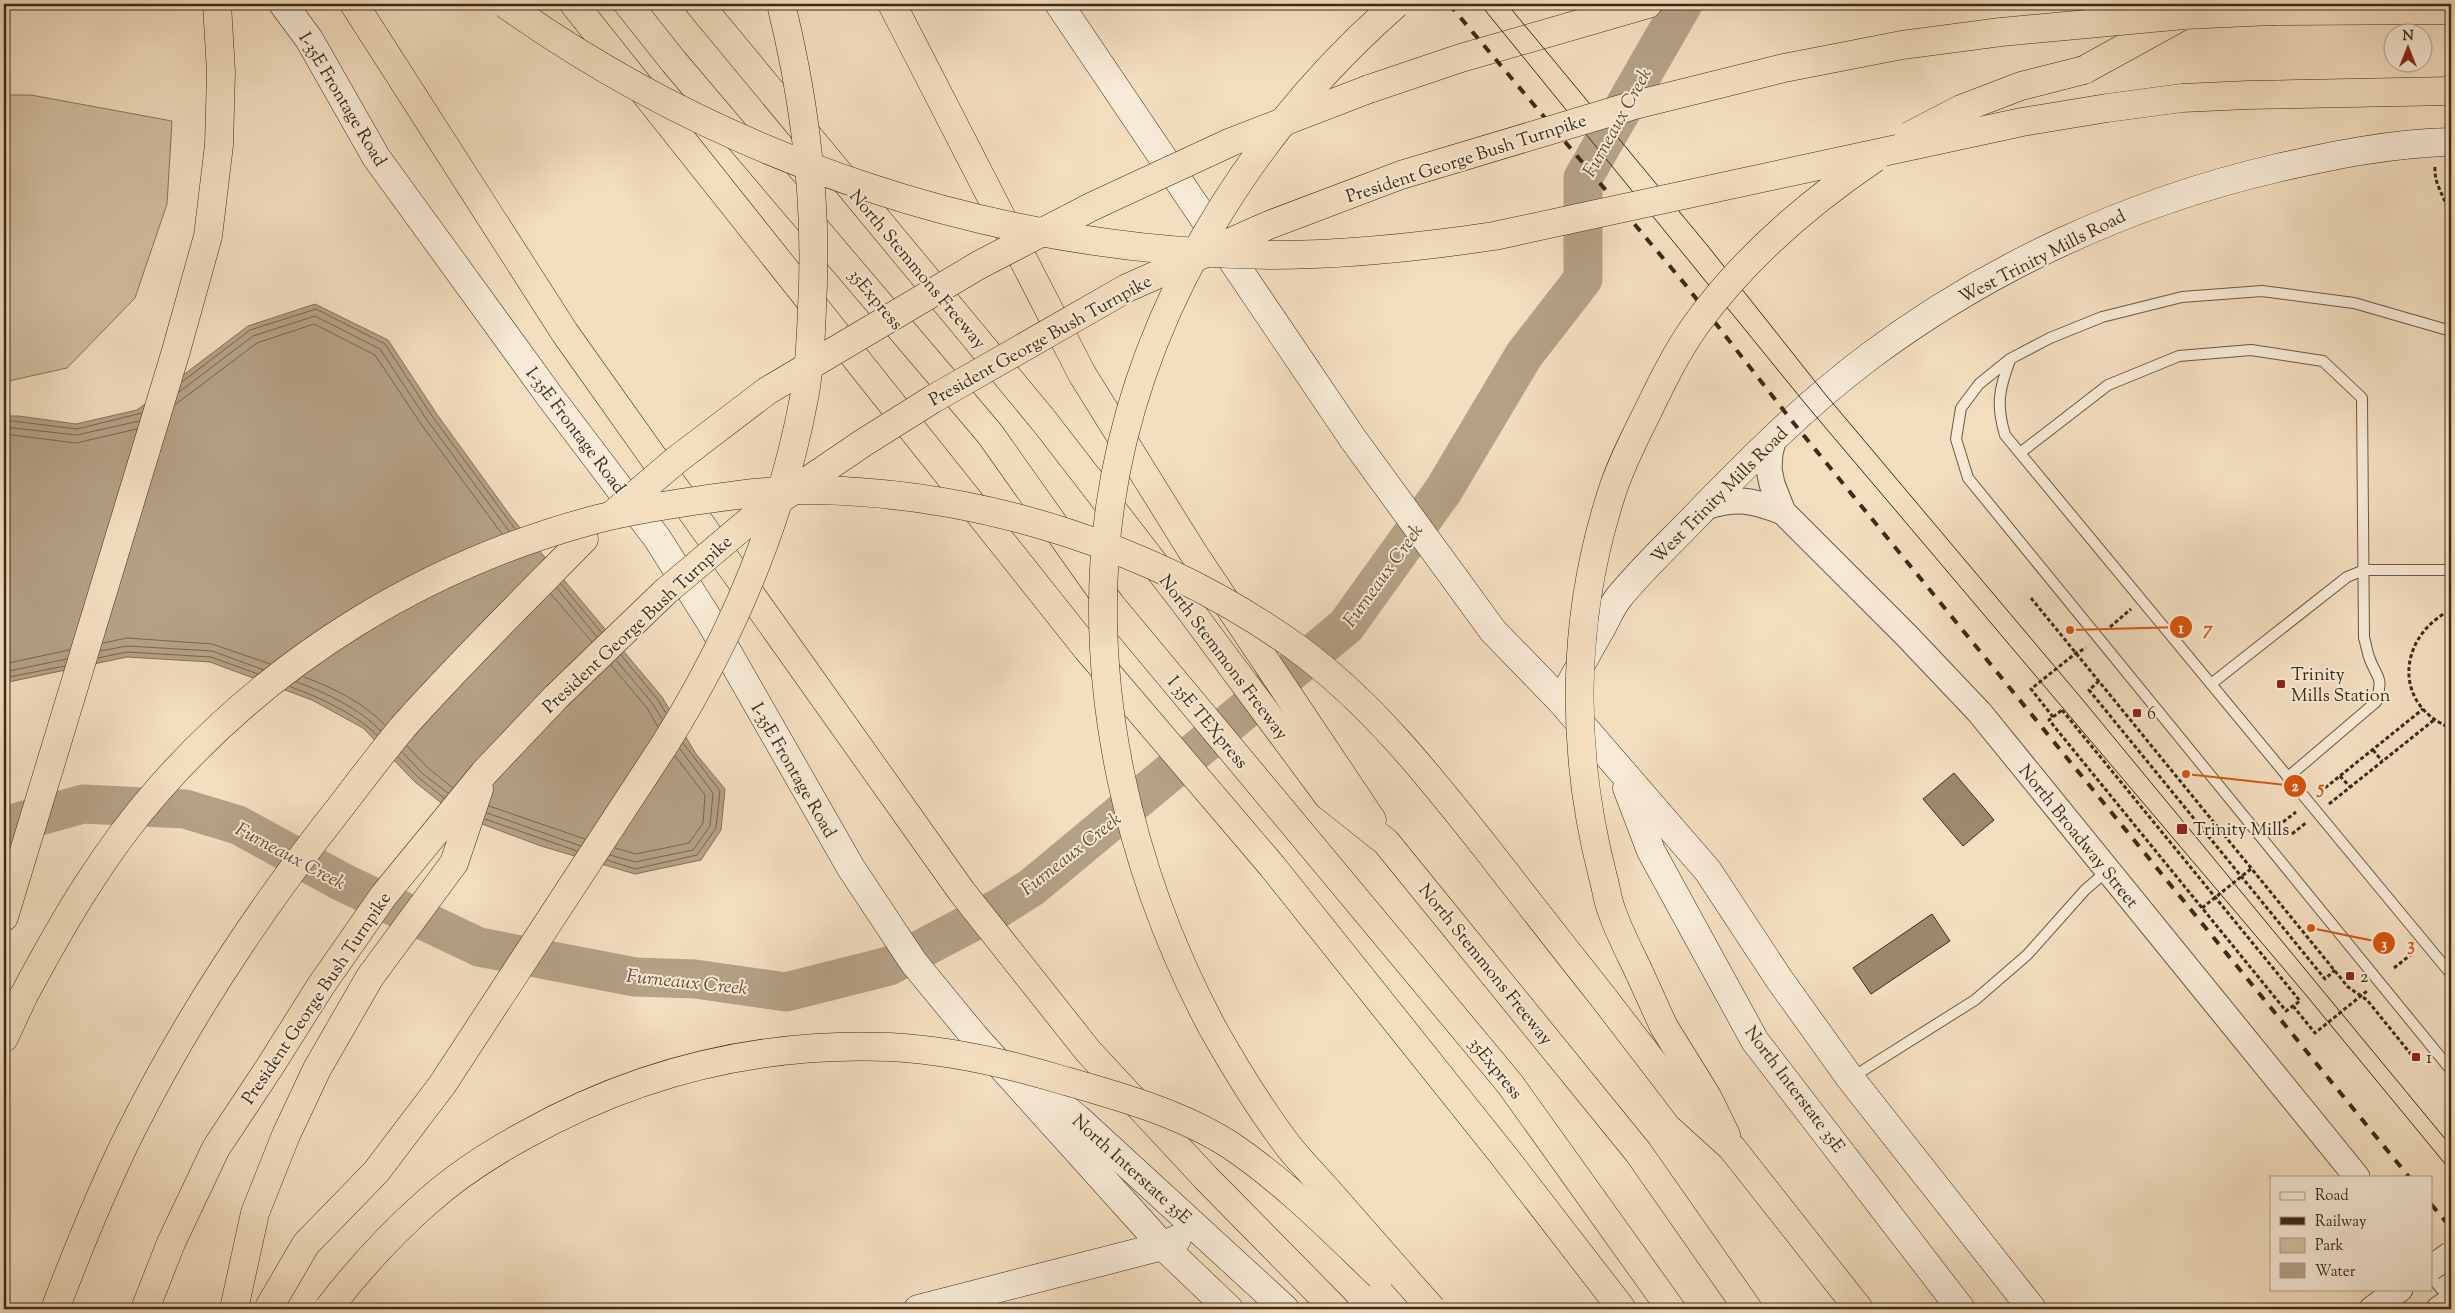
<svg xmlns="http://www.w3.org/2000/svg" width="2455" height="1313" font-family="'Sorts Mill Goudy',serif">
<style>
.green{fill:#d4c0a3;stroke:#88765c}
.water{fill:#b5a186;stroke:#857258}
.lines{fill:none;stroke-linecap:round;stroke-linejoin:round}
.shore{stroke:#79664d;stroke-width:1}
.river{stroke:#b5a186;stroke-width:39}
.building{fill:#9c886d;stroke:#3d2b14}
.service-casing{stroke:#6a583f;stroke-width:12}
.tertiary-casing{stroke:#6a583f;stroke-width:27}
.secondary-casing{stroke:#3d2b14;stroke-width:29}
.motorway-casing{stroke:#3d2b14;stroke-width:29}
.path{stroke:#3d2b14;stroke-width:3;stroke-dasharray:4 2.5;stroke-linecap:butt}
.service{stroke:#f7ead6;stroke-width:10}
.tertiary{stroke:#f7ead6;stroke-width:25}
.secondary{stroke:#f7ead6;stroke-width:28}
.motorway{stroke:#f3dec0;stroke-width:28}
.tram{stroke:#3d2b14;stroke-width:1}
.rail{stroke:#3d2b14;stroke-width:4;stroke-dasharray:9 9;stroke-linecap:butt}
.tertiary-bridge-casing{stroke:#6a583f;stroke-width:27;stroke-linecap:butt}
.motorway-bridge-casing{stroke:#3d2b14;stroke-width:29;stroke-linecap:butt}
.tertiary-bridge{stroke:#f7ead6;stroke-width:25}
.motorway-bridge{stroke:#f3dec0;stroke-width:28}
.poi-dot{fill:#8f2418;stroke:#f7ead6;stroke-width:2}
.labels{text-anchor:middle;stroke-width:4;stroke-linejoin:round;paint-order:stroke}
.street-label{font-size:18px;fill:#3d2b14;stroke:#f7ead6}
.poi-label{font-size:18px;fill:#3d2b14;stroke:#f7ead6;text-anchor:start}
.water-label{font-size:19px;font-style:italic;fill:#614e36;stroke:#f7ead6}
.leader{fill:none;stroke:#d7540d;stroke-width:2}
.callout-dot{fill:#d7540d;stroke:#f7ead6;stroke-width:2}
.mark-label{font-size:15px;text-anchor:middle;font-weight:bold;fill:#fff}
.callout-label{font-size:19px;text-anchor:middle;font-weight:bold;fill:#d7540d;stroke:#f7ead6;stroke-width:4;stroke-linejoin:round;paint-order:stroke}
</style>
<rect width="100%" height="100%" fill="#f3dec0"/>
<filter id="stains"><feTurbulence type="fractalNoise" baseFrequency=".004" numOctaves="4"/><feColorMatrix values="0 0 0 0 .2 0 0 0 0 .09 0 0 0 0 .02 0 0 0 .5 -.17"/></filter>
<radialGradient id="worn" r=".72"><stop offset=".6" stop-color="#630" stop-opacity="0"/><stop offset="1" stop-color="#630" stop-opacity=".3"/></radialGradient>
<!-- green -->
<polygon class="green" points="4,95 31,95 172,121 167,204 135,298 67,368 4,382"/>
<!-- water -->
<polygon class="water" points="315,304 388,340 436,413 512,518 662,697 696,754 725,789 721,830 701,860 635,874 541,846 455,814 415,782 363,728 312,700 210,662 127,657 4,683 4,416 19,416 76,424 137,410 248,326"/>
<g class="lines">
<!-- shore -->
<g class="shore">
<polyline points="182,382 250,330 316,309 385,344 432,416 515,529"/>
<polyline points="179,392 253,336 315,316 380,349 427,420 509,531"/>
<polyline points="176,404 257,343 314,324 375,355 421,424 502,534"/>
<polyline points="4,420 77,429 142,413"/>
<polyline points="4,427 77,435 139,421"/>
<polyline points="4,434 76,443 137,429"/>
<polyline points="561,584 601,632"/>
<polyline points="557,588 597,637"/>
<polyline points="551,594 592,642"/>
<polyline points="103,643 127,638 212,644 270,664"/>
<polyline points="100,651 127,646 212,651 264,670"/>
<polyline points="621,655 658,700 666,713"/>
<polyline points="98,658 127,652 211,657 258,674"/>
<polyline points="616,660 653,704 662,719"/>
<polyline points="4,664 69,650"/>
<polyline points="611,665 647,708 658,727"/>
<polyline points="4,672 67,659"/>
<path d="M304 677C332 687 364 703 385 725"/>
<polyline points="4,678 65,666"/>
<path d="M297 682C326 693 359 708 381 731"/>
<path d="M291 687C321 698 354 713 377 735"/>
<polyline points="407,746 428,768 453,788"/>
<polyline points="402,752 423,774 448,793"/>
<polyline points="398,757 419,778 444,798"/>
<polyline points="489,806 585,839"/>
<polyline points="487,813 581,846"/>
<polyline points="485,819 577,851"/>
<polyline points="615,848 636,854 689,843 703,823 705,795 675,756"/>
<polyline points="610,855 635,862 693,850 710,826 713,793 680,749"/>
<polyline points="607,860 635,869 697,855 716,828 720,791 683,743"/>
</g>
<!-- river -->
<polyline class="river" points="4,826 83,804 185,809 238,825 342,882 479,947 635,977 695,979 786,992 889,966 999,908 1032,887 1346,626 1443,491 1524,355 1583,279 1583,178 1683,4"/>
</g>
<!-- building -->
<g class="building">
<polygon points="1954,773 1994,820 1963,846 1923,799"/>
<polygon points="1932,914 1950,941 1871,994 1853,968"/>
</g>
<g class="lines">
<defs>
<g id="service">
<polyline points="2451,331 2354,303 2262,291 2182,297 2102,317 2050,338 2010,359 1979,384 1961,408 1956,439 1968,478 2451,1070"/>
<path d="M2010 360C1999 389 1996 405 2005 435L2451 974"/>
<path d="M2020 453 2108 385 2179 356 2251 350 2323 361 2362 398 2364 638C2366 644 2367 651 2369 657 2377 680 2384 674 2376 702L2288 777"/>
<polyline points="2211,684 2347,577 2364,570 2451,570"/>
<polyline points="1851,1078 1975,1000 2027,955 2085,890 2107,871"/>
</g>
<g id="tertiary">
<polyline points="1774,438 1770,453 1769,469 1772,484 1783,512 1907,636 1980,713 2357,1177"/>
<path d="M1705 507C1738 497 1752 500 1783 512"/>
<polyline points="2431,1265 2451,1289"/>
<polyline points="2372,1309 2400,1289"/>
<polyline points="2439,1309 2451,1301"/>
</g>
<g id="secondary">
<polyline points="283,4 309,39 376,157 551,398 657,538 711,623 851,868 914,963 974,1036 1163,1246 1229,1309"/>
<polyline points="1059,4 1353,439 1493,631 1561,701"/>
<polyline points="1627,788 1651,851 1755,1041 1961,1309"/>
<polyline points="1038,1087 1077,1118 1285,1309"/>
<polyline points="918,1309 1163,1246 1177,1239"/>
<path d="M2032 1309 1850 1078 1779 979 1708 871 1561 701C1574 677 1587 653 1601 629 1607 618 1612 605 1620 596 1642 569 1668 545 1692 520 1748 462 1806 404 1870 356 1991 266 2131 202 2277 168 2335 155 2392 143 2451 142"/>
</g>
<g id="motorway">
<polyline points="354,4 565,333 962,892 1088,1051 1206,1178 1335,1309"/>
<polyline points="574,4 1087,649 1272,866 1503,1155 1622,1309"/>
<polyline points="628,4 674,62 990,434 1111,605 1510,1084 1671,1309"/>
<polyline points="699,4 1044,421 1184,602 1328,796 1386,842 1638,1152 1748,1309"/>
<polyline points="892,4 1082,374 1192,551 1372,820"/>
<polyline points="2084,70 2184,15 2272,11"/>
<polyline points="1369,89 1461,58 1648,4"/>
<polyline points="4,917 176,351 208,236 219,145 221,72 217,4"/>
<polyline points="1639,972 1664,1027 1708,1098 1726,1135"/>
<polyline points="1603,997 1688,1108 1732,1148 1859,1309"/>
<polyline points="4,1038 24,995"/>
<path d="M55 1309C78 1249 102 1189 131 1131 189 1015 261 907 342 805 362 779 382 752 403 727 461 662 523 601 584 539"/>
<polyline points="145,1309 171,1243 216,1148 269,1068 320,987 384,895 484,773 556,697 665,592"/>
<polyline points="234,1309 255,1213 286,1135 317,1069 370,977 454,863 479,789"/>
</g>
</defs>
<!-- service casing -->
<use href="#service" class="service-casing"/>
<!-- tertiary casing -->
<use href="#tertiary" class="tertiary-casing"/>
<!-- secondary casing -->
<use href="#secondary" class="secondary-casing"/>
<!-- motorway casing -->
<use href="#motorway" class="motorway-casing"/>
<!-- path -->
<g class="path">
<polyline points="2447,68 2447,34"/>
<path d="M2435 167C2434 183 2442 192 2447 207L2448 315"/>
<polyline points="2447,555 2448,346"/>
<path d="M2447 584V612C2397 640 2394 706 2451 728"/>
<polyline points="2031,598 2348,987 2367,1000 2414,1058"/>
<polyline points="2110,627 2131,609"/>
<polyline points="2099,681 2089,690 2325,979 2335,970"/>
<polygon points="2062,710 2300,1001 2286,1011 2049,720"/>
<polyline points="2053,717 2031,689 2076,653 2086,648"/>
<polyline points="2373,750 2382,761"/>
<polyline points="2340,776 2350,787"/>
<polyline points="2320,792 2423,709"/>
<polyline points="2329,804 2434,720"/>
<polyline points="2283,822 2296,812"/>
<polyline points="2292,834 2307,822"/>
<polyline points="2202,908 2252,868"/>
<polyline points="2394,968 2413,953"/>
<polyline points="2293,1006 2315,1033 2367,991"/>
</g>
<!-- service -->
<use href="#service" class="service"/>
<!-- tertiary -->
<use href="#tertiary" class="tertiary"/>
<!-- secondary -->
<use href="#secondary" class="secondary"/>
<!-- motorway -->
<use href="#motorway" class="motorway"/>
<!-- tram -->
<g class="tram">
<polyline points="1480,4 1808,407 2306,995 2451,1171"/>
<polyline points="1507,4 1707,245 1825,394 2082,699 2451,1146"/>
</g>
<!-- rail -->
<g class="rail">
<polyline points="1449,4 1684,283 1792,421 2409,1177"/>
<polyline points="2431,1204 2451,1228"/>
</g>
<defs>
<polyline id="tertiary-bridge" points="2431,1268 2451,1254"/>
<g id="motorway-bridge">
<path d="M505 4C726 161 997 252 1270 255 1345 255 1420 247 1494 236L2022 122 2107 108 2182 98 2248 95 2451 91"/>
<path d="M1396 4C1250 132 1138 311 1110 507 1085 684 1129 871 1212 1027 1235 1068 1260 1109 1289 1147 1301 1162 1315 1176 1328 1191 1363 1231 1397 1270 1432 1309"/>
<polyline points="2272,11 2451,10"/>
<polyline points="1909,136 1961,109 2021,86 2084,70"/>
<polyline points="612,515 675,461 767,391 979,265 1091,207 1231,142 1369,89"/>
<polyline points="665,592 754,517 863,443 933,399 1127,288 1269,225 1401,175 1631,106 1784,68 1902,45 2001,32 2184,15"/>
<path d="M1639 972C1629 951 1618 930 1611 909 1607 898 1606 887 1603 877 1570 749 1571 618 1612 492 1621 464 1635 437 1648 411 1662 382 1676 353 1695 326 1743 259 1807 204 1875 158"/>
<path d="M24 995C63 922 104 851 159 789 273 659 424 566 590 521 621 512 655 507 687 502 729 496 772 489 815 490 985 493 1159 549 1297 648 1371 702 1430 777 1487 849 1525 898 1564 948 1603 997"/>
<path d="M268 1309 306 1244 376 1172 442 1085 665 744C733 635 782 519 805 393 810 365 811 336 812 308 818 204 806 105 781 4"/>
<path d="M328 1309C357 1271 390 1235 426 1203 456 1176 490 1154 525 1135 639 1071 760 1042 890 1047 948 1050 1006 1063 1062 1080 1118 1096 1180 1113 1230 1145 1285 1182 1332 1230 1380 1276"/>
</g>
</defs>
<!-- tertiary-bridge casing -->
<use href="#tertiary-bridge" class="tertiary-bridge-casing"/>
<!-- motorway-bridge casing -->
<use href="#motorway-bridge" class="motorway-bridge-casing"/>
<!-- tertiary-bridge -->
<use href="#tertiary-bridge" class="tertiary-bridge"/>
<!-- motorway-bridge -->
<use href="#motorway-bridge" class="motorway-bridge"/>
</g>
<!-- markers -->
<g class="poi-dot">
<rect x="2276" y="679" width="10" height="10" rx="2.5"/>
<rect x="2132" y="708" width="10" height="10" rx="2.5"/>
<rect x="2176" y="823" width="12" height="12" rx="2.5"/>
<rect x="2345" y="971" width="10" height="10" rx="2.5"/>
<rect x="2411" y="1052" width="10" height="10" rx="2.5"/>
</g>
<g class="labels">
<!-- street labels -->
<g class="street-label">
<text transform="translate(343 99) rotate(59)" y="6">I-35E Frontage Road</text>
<text transform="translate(1466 158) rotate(-18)" y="6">President George Bush Turnpike</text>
<text transform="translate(2042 256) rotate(-27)" y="6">West Trinity Mills Road</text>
<text transform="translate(918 269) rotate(50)" y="6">North Stemmons Freeway</text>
<text transform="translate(876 299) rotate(50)" y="6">35Express</text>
<text transform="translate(1040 340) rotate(-29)" y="6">President George Bush Turnpike</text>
<text transform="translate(576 430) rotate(53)" y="6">I-35E Frontage Road</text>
<text transform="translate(1719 495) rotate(-45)" y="6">West Trinity Mills Road</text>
<text transform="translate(637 624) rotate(-43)" y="6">President George Bush Turnpike</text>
<text transform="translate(1224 657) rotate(53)" y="6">North Stemmons Freeway</text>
<text transform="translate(1208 722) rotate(50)" y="6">I 35E TEXpress</text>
<text transform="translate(794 770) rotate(60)" y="6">I-35E Frontage Road</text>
<text transform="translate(2079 836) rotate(51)" y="6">North Broadway Street</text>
<text transform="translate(1486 964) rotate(51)" y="6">North Stemmons Freeway</text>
<text transform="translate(316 998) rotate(-56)" y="6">President George Bush Turnpike</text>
<text transform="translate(1496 1068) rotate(51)" y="6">35Express</text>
<text transform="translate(1795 1089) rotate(53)" y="6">North Interstate 35E</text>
<text transform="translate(1132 1169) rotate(42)" y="6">North Interstate 35E</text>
</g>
<!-- poi labels -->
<g class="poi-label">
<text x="2291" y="680">Trinity<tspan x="2291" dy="21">Mills Station</tspan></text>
<text x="2147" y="719">6</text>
<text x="2193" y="835">Trinity Mills</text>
<text x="2360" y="982">2</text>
<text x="2426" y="1063">1</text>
</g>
<!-- water labels -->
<g class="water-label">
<text transform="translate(1616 122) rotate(-61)" y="7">Furneaux Creek</text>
<text transform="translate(1382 575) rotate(-54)" y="7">Furneaux Creek</text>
<text transform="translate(1070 853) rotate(-38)" y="7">Furneaux Creek</text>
<text transform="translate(291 855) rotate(28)" y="7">Furneaux Creek</text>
<text transform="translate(687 981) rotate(6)" y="7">Furneaux Creek</text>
</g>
</g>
<!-- callouts -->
<path class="leader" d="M2070 630L2181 627M2186 774L2295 786M2311 928L2384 943"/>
<g class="callout-dot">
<circle cx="2070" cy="630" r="5"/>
<circle cx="2186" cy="774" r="5"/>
<circle cx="2311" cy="928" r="5"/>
<circle cx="2181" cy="627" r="12"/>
<circle cx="2295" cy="786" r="12"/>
<circle cx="2384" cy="943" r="12"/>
</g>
<g class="mark-label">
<text x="2181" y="633">1</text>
<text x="2295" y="791">2</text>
<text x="2384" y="949">3</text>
</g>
<g class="callout-label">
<text x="2208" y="634">7</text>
<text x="2321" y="793">5</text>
<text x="2411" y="950">3</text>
</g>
<!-- margin -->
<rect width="2455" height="1313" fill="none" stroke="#f3dec0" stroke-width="20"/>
<rect x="5" y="5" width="2445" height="1303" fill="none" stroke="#3d2b14" stroke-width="2.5"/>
<rect x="10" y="10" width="2435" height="1293" fill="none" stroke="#3d2b14"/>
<!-- legend -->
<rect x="2270" y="1176" width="162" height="115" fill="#f7ead6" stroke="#ad9e88"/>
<rect x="2280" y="1192" width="25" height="8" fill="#f7ead6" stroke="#ad9e88"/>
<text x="2315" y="1200" font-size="15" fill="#3d2b14">Road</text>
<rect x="2280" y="1217" width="25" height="8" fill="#3d2b14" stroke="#ad9e88"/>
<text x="2315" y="1226" font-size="15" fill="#3d2b14">Railway</text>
<rect x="2280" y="1238" width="25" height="15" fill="#d4c0a3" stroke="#ad9e88"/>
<text x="2315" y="1250" font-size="15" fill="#3d2b14">Park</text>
<rect x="2280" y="1263" width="25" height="15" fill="#b5a186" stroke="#ad9e88"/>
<text x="2315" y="1276" font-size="15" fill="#3d2b14">Water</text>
<!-- north arrow -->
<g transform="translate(2408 48)"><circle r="24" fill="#f7ead6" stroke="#ad9e88"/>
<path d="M0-4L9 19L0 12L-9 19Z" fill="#8f2418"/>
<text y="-8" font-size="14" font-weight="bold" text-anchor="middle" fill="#3d2b14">N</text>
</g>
<rect width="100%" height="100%" filter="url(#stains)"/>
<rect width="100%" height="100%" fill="url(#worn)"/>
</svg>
